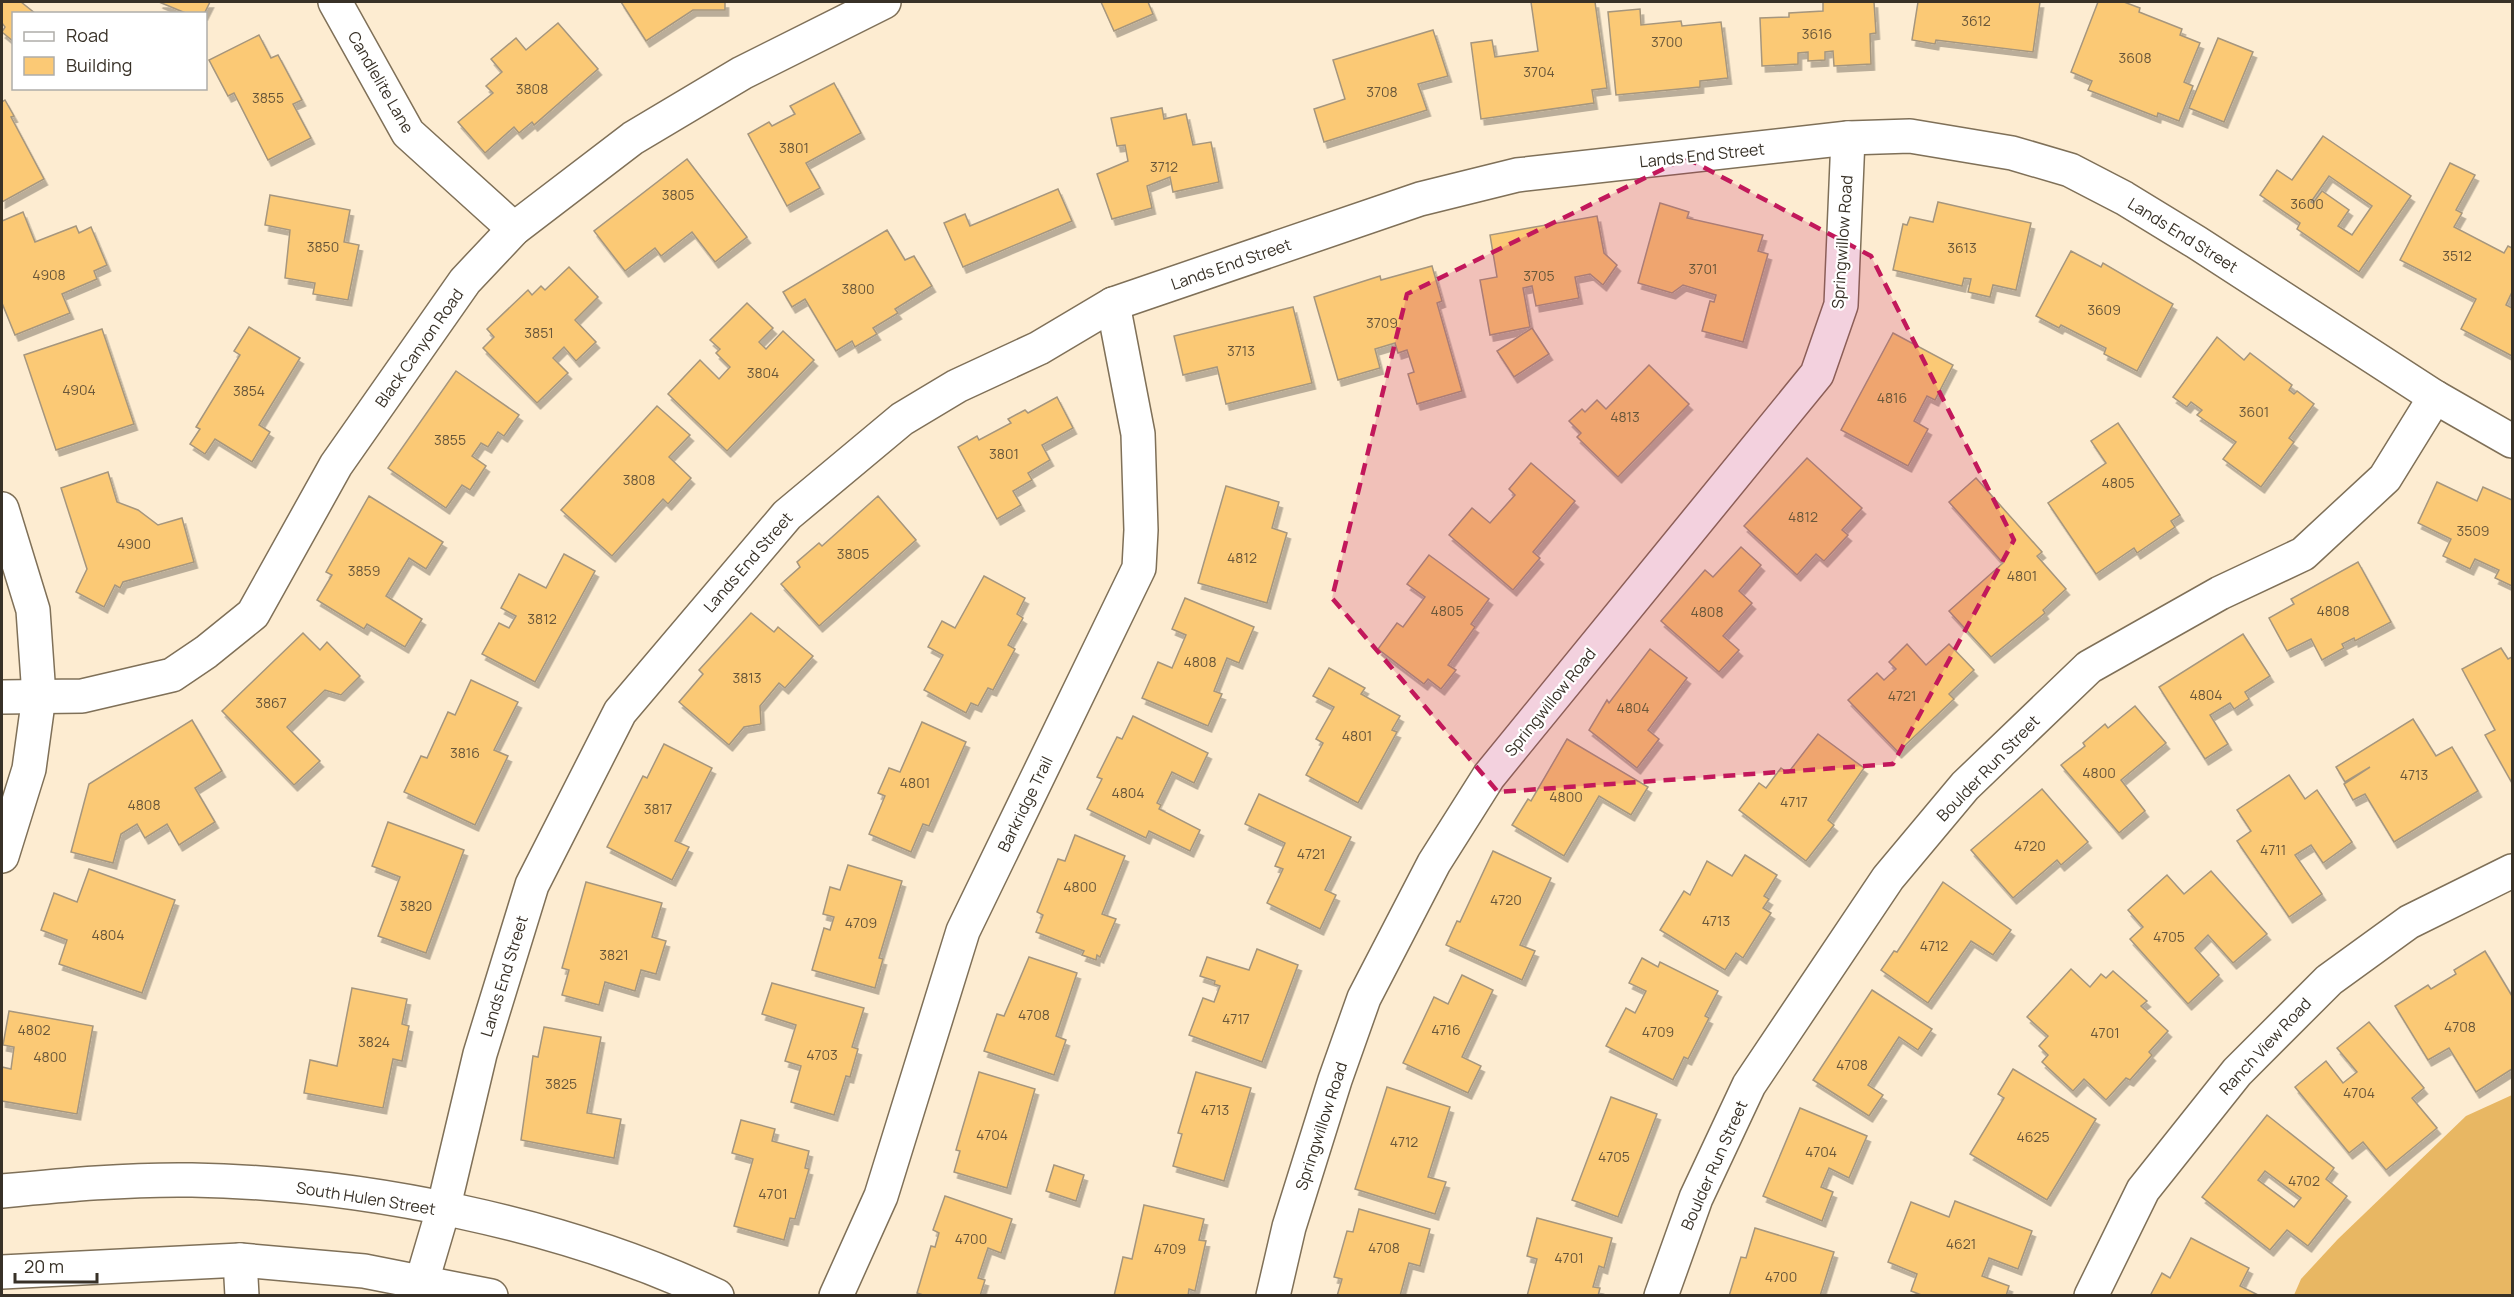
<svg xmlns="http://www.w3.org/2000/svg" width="2514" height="1297" font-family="Manrope,sans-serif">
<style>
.forest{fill:#e8b763}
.building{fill:#fbc975;stroke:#a6967d;stroke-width:1.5;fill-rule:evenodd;filter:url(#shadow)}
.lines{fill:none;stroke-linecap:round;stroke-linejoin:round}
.minor-casing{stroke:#7f7058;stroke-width:36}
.major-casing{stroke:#7f7058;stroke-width:36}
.minor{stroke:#fff;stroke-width:33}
.major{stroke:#fff;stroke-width:33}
.marked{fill:#c2185b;fill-opacity:0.2;stroke:#c2185b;stroke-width:4.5;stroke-dasharray:12 8;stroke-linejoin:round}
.labels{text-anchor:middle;stroke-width:4.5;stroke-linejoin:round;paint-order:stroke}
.number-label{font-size:14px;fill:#69573a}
.street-label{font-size:16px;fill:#383127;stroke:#fff}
</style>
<defs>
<filter id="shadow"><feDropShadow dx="3.5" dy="6" stdDeviation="0" flood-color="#0004"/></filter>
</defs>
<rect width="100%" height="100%" fill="#fdecd1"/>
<!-- forest -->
<polygon class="forest" points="2512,1095 2512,1295 2294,1295 2301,1279 2338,1239 2466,1116"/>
<!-- building -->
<g class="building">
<polygon points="2,2 21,2 36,14 14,14 14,42 2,32 5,27 2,23"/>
<polygon points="159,2 210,2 204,14 188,14"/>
<polygon points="621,2 725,2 725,10 693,10 646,41"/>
<polygon points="1101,2 1148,2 1153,14 1114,31"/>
<polygon points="1531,2 1595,2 1607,88 1592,90 1594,103 1481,119 1471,43 1492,40 1495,57 1538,51"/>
<polygon points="1823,2 1874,2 1876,33 1870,34 1871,64 1834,66 1833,51 1825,52 1825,60 1808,61 1808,52 1798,53 1798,64 1762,66 1760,18 1789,17 1789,13 1823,11"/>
<polygon points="1918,2 2040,2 2033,52 1936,40 1935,44 1912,40"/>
<polygon points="2098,2 2124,2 2140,8 2139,12 2182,29 2180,35 2200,43 2184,82 2193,86 2179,121 2158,113 2157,117 2088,90 2092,81 2071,72"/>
<polygon points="1640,9 1641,25 1681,21 1682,26 1721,22 1728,78 1700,81 1700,87 1616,95 1608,12"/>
<polygon points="558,23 598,69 534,125 532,122 519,133 514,127 485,153 458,122 493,93 486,86 502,72 491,59 516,38 526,50"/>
<polygon points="1433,30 1448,76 1418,84 1427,110 1324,142 1314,109 1345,99 1333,60"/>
<polygon points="259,35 271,58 278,55 302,100 293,104 311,138 268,160 234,93 228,96 209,60"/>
<polygon points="2218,38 2253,52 2224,122 2189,108"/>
<polygon points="834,83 861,133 806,163 820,188 787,206 748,134 769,122 772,126 795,114 790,106"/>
<polygon points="5,100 14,116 11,117 44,179 2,202 2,102"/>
<polygon points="1162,108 1164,119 1186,114 1193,145 1211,142 1219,182 1173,192 1170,177 1147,186 1152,208 1112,219 1097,174 1128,161 1125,145 1117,146 1111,118"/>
<path d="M2323 136 2411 196 2359 272 2297 229 2300 223 2260 195 2277 170 2292 180ZM2329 176 2372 206 2352 235 2338 226 2349 210 2322 191 2313 203 2311 202Z"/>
<polygon points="687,159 747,237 715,262 692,232 661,256 655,248 625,271 594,231"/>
<polygon points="2450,163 2475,175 2456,210 2462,213 2454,227 2504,253 2508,246 2512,248 2512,292 2506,305 2512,308 2512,356 2461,329 2476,299 2400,260"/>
<polygon points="1058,189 1072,221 963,267 944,223 965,214 970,226"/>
<polygon points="270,195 350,210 344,242 359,245 348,300 313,294 315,283 285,278 290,230 265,225"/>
<polygon points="1938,202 2031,223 2016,290 1993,285 1990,297 1968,292 1971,279 1964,278 1962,286 1893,270 1903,224 1907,225 1910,217 1933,222"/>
<polygon points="1660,203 1689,212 1687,218 1763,235 1758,251 1768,254 1743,342 1702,331 1710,301 1714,302 1716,295 1683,285 1672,293 1638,283"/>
<polygon points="23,212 35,242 76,226 79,233 91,227 107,265 94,271 97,279 62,294 70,313 15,335 2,303 2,221"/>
<polygon points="1597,216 1604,253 1617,265 1603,285 1590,274 1575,277 1579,298 1536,306 1532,286 1523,288 1530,327 1490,335 1480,280 1497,277 1490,235"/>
<polygon points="887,230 905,260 914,256 932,286 895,309 898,313 873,328 877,334 855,347 852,341 836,351 805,299 792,307 783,292"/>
<polygon points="2071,251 2101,267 2103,263 2173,304 2137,371 2104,354 2106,348 2061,325 2059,328 2036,316"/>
<polygon points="1432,266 1442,301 1437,303 1462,391 1417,404 1408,374 1414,372 1407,350 1398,353 1395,343 1375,349 1380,368 1338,380 1314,297 1380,276 1381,280"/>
<polygon points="569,267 598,297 575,320 596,342 576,361 564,347 553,358 568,373 537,403 483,348 494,337 487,329 528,290 532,295 541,286 545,290"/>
<polygon points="747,303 773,328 759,342 766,349 783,331 814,360 727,451 668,394 700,360 719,379 730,367 716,353 720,349 710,340"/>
<polygon points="1293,307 1312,383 1226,404 1217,367 1183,375 1174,336"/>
<polygon points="249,327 300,358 259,425 270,432 252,462 215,439 205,454 190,444 200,429 196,427 240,355 234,351"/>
<polygon points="1532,328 1549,354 1514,377 1497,351"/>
<polygon points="102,329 134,424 56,450 24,355"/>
<polygon points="1893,333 1953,365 1935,400 1927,396 1914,421 1928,429 1908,466 1841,430"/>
<polygon points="2217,337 2244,360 2250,353 2292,385 2289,390 2294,394 2297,391 2314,404 2289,438 2294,442 2261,487 2223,459 2236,442 2197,415 2202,410 2191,402 2187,407 2173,397"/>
<polygon points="1649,365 1689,404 1618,477 1577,437 1581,433 1569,421 1582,409 1585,412 1597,400 1606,409"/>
<polygon points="456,371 519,415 504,436 498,432 488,447 481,443 472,456 486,466 470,490 462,485 446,508 388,468"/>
<polygon points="1057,397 1073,428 1042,445 1050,460 1028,473 1032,480 1013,491 1021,505 997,519 958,447 977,436 979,440 1011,423 1008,419 1025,410 1028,413"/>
<polygon points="657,406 690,435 669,457 691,478 668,504 663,499 612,556 561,510"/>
<polygon points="2118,423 2180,515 2171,521 2175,527 2137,553 2134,548 2096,574 2048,503 2106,463 2091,441"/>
<polygon points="1807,458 1862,508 1842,530 1848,535 1824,561 1816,554 1797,575 1744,526"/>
<polygon points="1531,463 1575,501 1533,552 1540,558 1513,590 1449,535 1472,508 1490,523 1515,495 1509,489"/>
<polygon points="108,472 117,502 138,510 158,525 182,518 194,562 123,582 120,588 115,585 104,607 76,592 87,569 61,488"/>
<polygon points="1976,478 2042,552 2037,556 2066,589 2043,610 2045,613 1991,657 1949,611 2003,563 1949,502"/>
<polygon points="2437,482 2477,501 2483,487 2512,500 2512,586 2495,578 2499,570 2475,559 2470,569 2443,556 2451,539 2418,523"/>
<polygon points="1226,486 1279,502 1272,528 1287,533 1267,603 1198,583"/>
<polygon points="369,496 443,542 426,569 409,558 386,596 422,619 405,647 367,624 364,629 317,600 332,575 326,572"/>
<polygon points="878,496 916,540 819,626 781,584 800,567 797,562 819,543 822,546"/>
<polygon points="1741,547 1761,565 1739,591 1752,603 1723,636 1739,650 1719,672 1661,621 1705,570 1713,577"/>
<polygon points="564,554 595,571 535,682 482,654 499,623 509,628 516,616 501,608 519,574 546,588"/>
<polygon points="1429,555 1489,599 1471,624 1475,627 1448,665 1456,670 1441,689 1428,679 1424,684 1378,649 1397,623 1403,627 1425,597 1407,584"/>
<polygon points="2358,562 2391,622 2355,641 2354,638 2342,644 2344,648 2322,660 2311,639 2287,651 2269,618 2294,604 2291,599"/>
<polygon points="984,576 1025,598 1017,614 1023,618 1008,645 1015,649 993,690 988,688 978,706 971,703 966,713 924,690 943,655 928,647 942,621 955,628"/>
<polygon points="1185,598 1254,627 1239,663 1227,658 1214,691 1222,694 1208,726 1142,698 1158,662 1172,668 1186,635 1172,629"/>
<polygon points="751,613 774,632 778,627 813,656 785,688 779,683 760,706 761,724 744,727 729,745 679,702 703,674 699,670"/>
<polygon points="303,633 320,650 327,642 360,676 341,695 325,690 287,727 320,761 294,785 222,711"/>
<polygon points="2243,634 2270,676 2245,692 2249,699 2234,709 2230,703 2210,715 2228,744 2205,759 2159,687"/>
<polygon points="1907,644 1926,665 1949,644 1974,670 1949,694 1954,699 1898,752 1848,700 1877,673 1884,680 1896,669 1889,662"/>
<polygon points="2501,648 2508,659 2512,657 2512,783 2485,735 2495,730 2462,669"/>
<polygon points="1650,649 1687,678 1648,730 1659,739 1637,768 1589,730 1607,700 1609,703"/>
<polygon points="1329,668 1365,688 1361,694 1400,716 1392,730 1397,732 1358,803 1306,775 1323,743 1316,739 1334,707 1313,696"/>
<polygon points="471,680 518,702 494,750 508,756 475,825 404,792 421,756 427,758 448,712 455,715"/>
<polygon points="2135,706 2166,743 2121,780 2145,811 2119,833 2061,765 2085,746 2083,743 2105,724 2108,728"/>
<polygon points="1133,716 1208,753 1194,783 1172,772 1157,803 1161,805 1159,809 1200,830 1190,851 1149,831 1146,838 1087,809 1102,779 1097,777 1117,737 1122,739"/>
<polygon points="2413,719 2436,756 2452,747 2478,791 2394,842 2365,794 2353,800 2344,784 2370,767 2345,782 2336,767"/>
<polygon points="192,720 222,771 195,788 215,822 179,845 167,824 145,838 137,824 121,834 113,863 71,852 89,784"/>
<polygon points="922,722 966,742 929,826 923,824 911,852 869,834 885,796 878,793 889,768 900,772"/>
<polygon points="1818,734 1864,768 1828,820 1834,825 1806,861 1739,810 1759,783 1766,788 1781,768 1788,773"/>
<polygon points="1567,739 1648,787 1631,815 1599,796 1564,856 1512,825 1528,799 1531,801"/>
<polygon points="664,744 712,768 675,841 689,847 672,880 607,847 643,776 647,778"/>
<polygon points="2289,775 2305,799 2317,790 2352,842 2323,863 2311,845 2295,855 2322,894 2289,917 2237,841 2251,831 2237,810"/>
<polygon points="2042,789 2088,842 2061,865 2057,860 2013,898 1971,850"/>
<polygon points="1259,794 1351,837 1325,890 1336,895 1320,929 1267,903 1283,869 1275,866 1285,843 1245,824"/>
<polygon points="388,822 464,850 426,953 378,936 400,877 372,866"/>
<polygon points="1075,835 1125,856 1102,914 1116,919 1100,957 1097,955 1096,960 1082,955 1084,951 1036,932 1043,915 1037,912 1058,859 1065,861"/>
<polygon points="1493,851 1551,878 1520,945 1535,951 1522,980 1446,945 1457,921 1460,922"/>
<polygon points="1745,855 1777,875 1764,896 1769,899 1763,908 1771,913 1743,958 1736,953 1725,970 1660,930 1684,891 1690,895 1707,861 1732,876"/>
<polygon points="848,865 902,881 879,958 883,959 875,988 812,970 824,928 830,930 834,917 823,914 830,887 840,890"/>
<polygon points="89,869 175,900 142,993 59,964 67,940 41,930 54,893 77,902"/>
<polygon points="2211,871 2267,934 2233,963 2208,935 2195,948 2219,975 2188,1004 2130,939 2143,927 2128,910 2167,875 2184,894"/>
<polygon points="586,882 662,903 652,937 666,941 656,974 641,970 635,991 605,982 599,1005 562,995 569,970 562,968"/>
<polygon points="1943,882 2011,930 1993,955 1971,941 1928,1003 1881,970 1894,951 1897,952"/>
<polygon points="1257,949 1298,965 1262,1062 1189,1035 1203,998 1214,1002 1220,986 1214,984 1215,981 1200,976 1207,957 1249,970"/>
<polygon points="2485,951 2512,996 2512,1069 2476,1092 2449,1048 2428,1060 2395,1006 2428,985 2431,989 2456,974 2454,970"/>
<polygon points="1029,957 1077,973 1056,1036 1066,1040 1054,1075 984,1051 997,1014 1004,1016"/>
<polygon points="1642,958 1658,967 1660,962 1718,991 1705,1016 1709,1018 1688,1059 1684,1057 1673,1080 1606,1046 1626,1008 1635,1013 1646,991 1629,983"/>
<polygon points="2071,969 2090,987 2101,974 2106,978 2113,971 2147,1001 2141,1006 2168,1031 2149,1052 2152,1055 2130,1080 2126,1078 2106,1100 2084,1079 2073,1091 2042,1062 2048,1055 2039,1046 2048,1036 2027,1017"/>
<polygon points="1462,975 1493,990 1462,1057 1481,1066 1468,1093 1403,1063 1434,997 1448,1004"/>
<polygon points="772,983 864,1008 852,1047 858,1049 850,1077 846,1076 834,1115 791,1102 801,1066 785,1061 796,1025 762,1014"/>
<polygon points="352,988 407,999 402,1024 409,1026 402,1061 393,1059 383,1108 304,1093 310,1060 337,1066"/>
<polygon points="1872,990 1932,1029 1918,1050 1899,1037 1868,1085 1883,1095 1869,1116 1813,1080"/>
<polygon points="9,1011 93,1026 77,1114 2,1101 2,1067 11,1069 14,1047 3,1045"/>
<polygon points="2369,1022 2424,1088 2412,1098 2437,1128 2386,1170 2363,1142 2349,1153 2295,1087 2326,1061 2343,1083 2357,1072 2337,1048"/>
<polygon points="544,1027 601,1037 587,1113 621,1119 614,1158 521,1140 533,1056 538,1057"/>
<polygon points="2013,1069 2096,1119 2047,1200 1970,1154 2004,1098 1998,1094"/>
<polygon points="979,1072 1035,1089 1007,1188 954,1172 960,1151 956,1150"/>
<polygon points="1196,1072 1251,1088 1224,1181 1173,1166 1182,1134 1178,1133"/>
<polygon points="1387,1087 1450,1107 1428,1177 1446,1182 1435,1214 1355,1189"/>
<polygon points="1611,1097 1657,1114 1618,1217 1572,1200"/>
<polygon points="1800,1108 1867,1136 1849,1178 1829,1168 1821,1187 1833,1192 1822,1221 1763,1196"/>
<path d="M2267 1115 2334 1168 2326 1179 2347 1196 2308 1246 2287 1230 2270 1250 2202 1197ZM2265 1171 2301 1198 2294 1207 2258 1180Z"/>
<polygon points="741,1120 775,1129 772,1141 809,1151 805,1168 809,1169 795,1219 790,1218 784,1240 734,1226 753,1159 732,1153"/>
<polygon points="1054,1165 1084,1175 1076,1201 1046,1191"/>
<polygon points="945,1196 1012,1219 1001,1253 988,1248 978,1278 985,1280 980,1296 926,1296 917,1293 931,1246 935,1247 939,1233 933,1230"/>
<polygon points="1955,1201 2032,1231 2018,1269 1989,1258 1982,1276 2009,1286 2006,1296 1924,1296 1911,1291 1917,1274 1888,1262 1911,1202 1949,1217"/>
<polygon points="1144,1205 1204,1219 1199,1240 1206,1241 1195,1291 1189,1289 1188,1296 1114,1296 1123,1257 1132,1259"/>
<polygon points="1359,1209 1430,1229 1420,1266 1409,1263 1400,1296 1337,1296 1342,1279 1334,1277 1347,1231 1353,1232"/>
<polygon points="1537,1218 1612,1238 1604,1268 1599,1266 1593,1287 1600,1288 1598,1296 1527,1296 1537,1259 1527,1256"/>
<polygon points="1755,1228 1834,1252 1820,1296 1729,1296 1741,1257 1746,1258"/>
<polygon points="2191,1238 2249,1268 2240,1286 2260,1296 2150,1296 2162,1273 2170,1278"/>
</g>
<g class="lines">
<defs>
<g id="minor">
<polyline points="335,2 408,133 514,229"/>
<polyline points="2,697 82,696 172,675 206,652 253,614 336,465 465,281 514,229 633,138 742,73 884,2"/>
<polyline points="240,1260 242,1296"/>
<polyline points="422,1281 443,1210 480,1054 532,885 620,712 787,515 902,419 957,386 1039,348 1113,304 1420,199 1517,175 1848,138 1910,136 2012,153 2070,170 2124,198 2196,242 2435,397 2512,441"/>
<polyline points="836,1296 881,1196 963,931 1139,568 1141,530 1138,434 1113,304"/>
<polyline points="1273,1296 1289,1227 1335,1080 1364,998 1434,863 1489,776 1817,374 1841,305 1848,138"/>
<polyline points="1661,1296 1696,1198 1749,1085 1888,878 1965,786 2089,667 2220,593 2303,554 2385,478 2435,397"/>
<polyline points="2091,1296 2143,1190 2237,1072 2329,980 2409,922 2512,871"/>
</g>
<g id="major">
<polyline points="2,509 33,610 39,696 29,769 2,856"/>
<path d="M2 1191C65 1185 128 1179 192 1180 362 1183 563 1223 717 1296"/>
<polyline points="2,1272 240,1260 364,1271 491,1296"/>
</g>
</defs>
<!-- minor casing -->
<use href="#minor" class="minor-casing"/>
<!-- major casing -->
<use href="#major" class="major-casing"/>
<!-- minor -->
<use href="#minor" class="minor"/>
<!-- major -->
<use href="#major" class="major"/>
</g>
<!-- marked area -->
<path class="marked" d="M1686 158 1871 256 2014 540 1893 764 1498 792 1332 598 1407 294Z"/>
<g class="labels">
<!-- number labels -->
<g class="number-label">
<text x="1976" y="26">3612</text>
<text x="1817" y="39">3616</text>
<text x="1667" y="47">3700</text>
<text x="2135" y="63">3608</text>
<text x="1539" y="77">3704</text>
<text x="532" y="94">3808</text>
<text x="1382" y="97">3708</text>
<text x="268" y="103">3855</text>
<text x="794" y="153">3801</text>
<text x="1164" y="172">3712</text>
<text x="678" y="200">3805</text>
<text x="2307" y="209">3600</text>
<text x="323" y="252">3850</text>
<text x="1962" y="253">3613</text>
<text x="2457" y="261">3512</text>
<text x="1703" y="274">3701</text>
<text x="49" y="280">4908</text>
<text x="1539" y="281">3705</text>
<text x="858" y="294">3800</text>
<text x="2104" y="315">3609</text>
<text x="1382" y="328">3709</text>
<text x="539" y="338">3851</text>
<text x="1241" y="356">3713</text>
<text x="763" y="378">3804</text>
<text x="79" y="395">4904</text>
<text x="249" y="396">3854</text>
<text x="1892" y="403">4816</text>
<text x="2254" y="417">3601</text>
<text x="1625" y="422">4813</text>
<text x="450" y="445">3855</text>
<text x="1004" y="459">3801</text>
<text x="639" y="485">3808</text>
<text x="2118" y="488">4805</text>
<text x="1803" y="522">4812</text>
<text x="2473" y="536">3509</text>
<text x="134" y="549">4900</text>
<text x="853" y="559">3805</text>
<text x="1242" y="563">4812</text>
<text x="364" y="576">3859</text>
<text x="2022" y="581">4801</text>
<text x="1447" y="616">4805</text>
<text x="2333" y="616">4808</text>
<text x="1707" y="617">4808</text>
<text x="542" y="624">3812</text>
<text x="1200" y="667">4808</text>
<text x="747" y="683">3813</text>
<text x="2206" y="700">4804</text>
<text x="1902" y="701">4721</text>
<text x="271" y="708">3867</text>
<text x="1633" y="713">4804</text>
<text x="1357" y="741">4801</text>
<text x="465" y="758">3816</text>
<text x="2099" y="778">4800</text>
<text x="2414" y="780">4713</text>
<text x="915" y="788">4801</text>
<text x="1128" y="798">4804</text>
<text x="1566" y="802">4800</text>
<text x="1794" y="807">4717</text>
<text x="144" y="810">4808</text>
<text x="658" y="814">3817</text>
<text x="2030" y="851">4720</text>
<text x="2273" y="855">4711</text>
<text x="1311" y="859">4721</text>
<text x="1080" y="892">4800</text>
<text x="1506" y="905">4720</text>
<text x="416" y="911">3820</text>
<text x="1716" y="926">4713</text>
<text x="861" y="928">4709</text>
<text x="108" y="940">4804</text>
<text x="2169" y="942">4705</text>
<text x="1934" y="951">4712</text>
<text x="614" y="960">3821</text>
<text x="1034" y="1020">4708</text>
<text x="1236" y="1024">4717</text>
<text x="2460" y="1032">4708</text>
<text x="34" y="1035">4802</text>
<text x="1446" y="1035">4716</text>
<text x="1658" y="1037">4709</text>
<text x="2105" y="1038">4701</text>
<text x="374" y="1047">3824</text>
<text x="822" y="1060">4703</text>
<text x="50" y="1062">4800</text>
<text x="1852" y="1070">4708</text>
<text x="561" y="1089">3825</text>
<text x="2359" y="1098">4704</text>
<text x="1215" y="1115">4713</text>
<text x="992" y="1140">4704</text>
<text x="2033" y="1142">4625</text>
<text x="1404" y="1147">4712</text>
<text x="1821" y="1157">4704</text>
<text x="1614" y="1162">4705</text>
<text x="2304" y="1186">4702</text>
<text x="773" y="1199">4701</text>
<text x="971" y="1244">4700</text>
<text x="1961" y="1249">4621</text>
<text x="1384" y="1253">4708</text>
<text x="1170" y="1254">4709</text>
<text x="1569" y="1263">4701</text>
<text x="1781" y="1282">4700</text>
</g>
<!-- street labels -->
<g class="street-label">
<text transform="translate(381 82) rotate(60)" y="6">Candlelite Lane</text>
<text transform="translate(1702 155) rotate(-6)" y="6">Lands End Street</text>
<text transform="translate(2183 235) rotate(32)" y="6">Lands End Street</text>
<text transform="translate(1842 242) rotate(-86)" y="6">Springwillow Road</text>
<text transform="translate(1231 264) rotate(-19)" y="6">Lands End Street</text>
<text transform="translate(419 348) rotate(-55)" y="6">Black Canyon Road</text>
<text transform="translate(748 562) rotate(-49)" y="6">Lands End Street</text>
<text transform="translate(1550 702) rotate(-51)" y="6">Springwillow Road</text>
<text transform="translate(1988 768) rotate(-46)" y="6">Boulder Run Street</text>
<text transform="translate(1025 804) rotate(-64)" y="6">Barkridge Trail</text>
<text transform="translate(504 976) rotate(-73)" y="6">Lands End Street</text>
<text transform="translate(2265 1046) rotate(-47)" y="6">Ranch View Road</text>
<text transform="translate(1321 1126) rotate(-72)" y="6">Springwillow Road</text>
<text transform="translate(1714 1165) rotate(-66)" y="6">Boulder Run Street</text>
<text transform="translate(366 1198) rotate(9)" y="6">South Hulen Street</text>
</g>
</g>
<!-- border -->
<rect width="2514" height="1297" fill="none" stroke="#383127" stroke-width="6"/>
<!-- legend -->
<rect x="12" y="12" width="195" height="78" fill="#ffffff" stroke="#afada9" stroke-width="1.5"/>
<rect x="24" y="32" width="30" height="9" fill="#ffffff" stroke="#afada9" stroke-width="1.5"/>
<text x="66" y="42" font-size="18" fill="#383127">Road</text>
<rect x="24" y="57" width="30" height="18" fill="#fbc975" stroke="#afada9" stroke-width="1.5"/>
<text x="66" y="72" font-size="18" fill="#383127">Building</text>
<!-- scale -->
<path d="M15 1273v9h82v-9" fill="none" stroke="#383127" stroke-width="3"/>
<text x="24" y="1273" font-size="18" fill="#383127" stroke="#ffffff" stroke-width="4.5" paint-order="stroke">20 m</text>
</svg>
